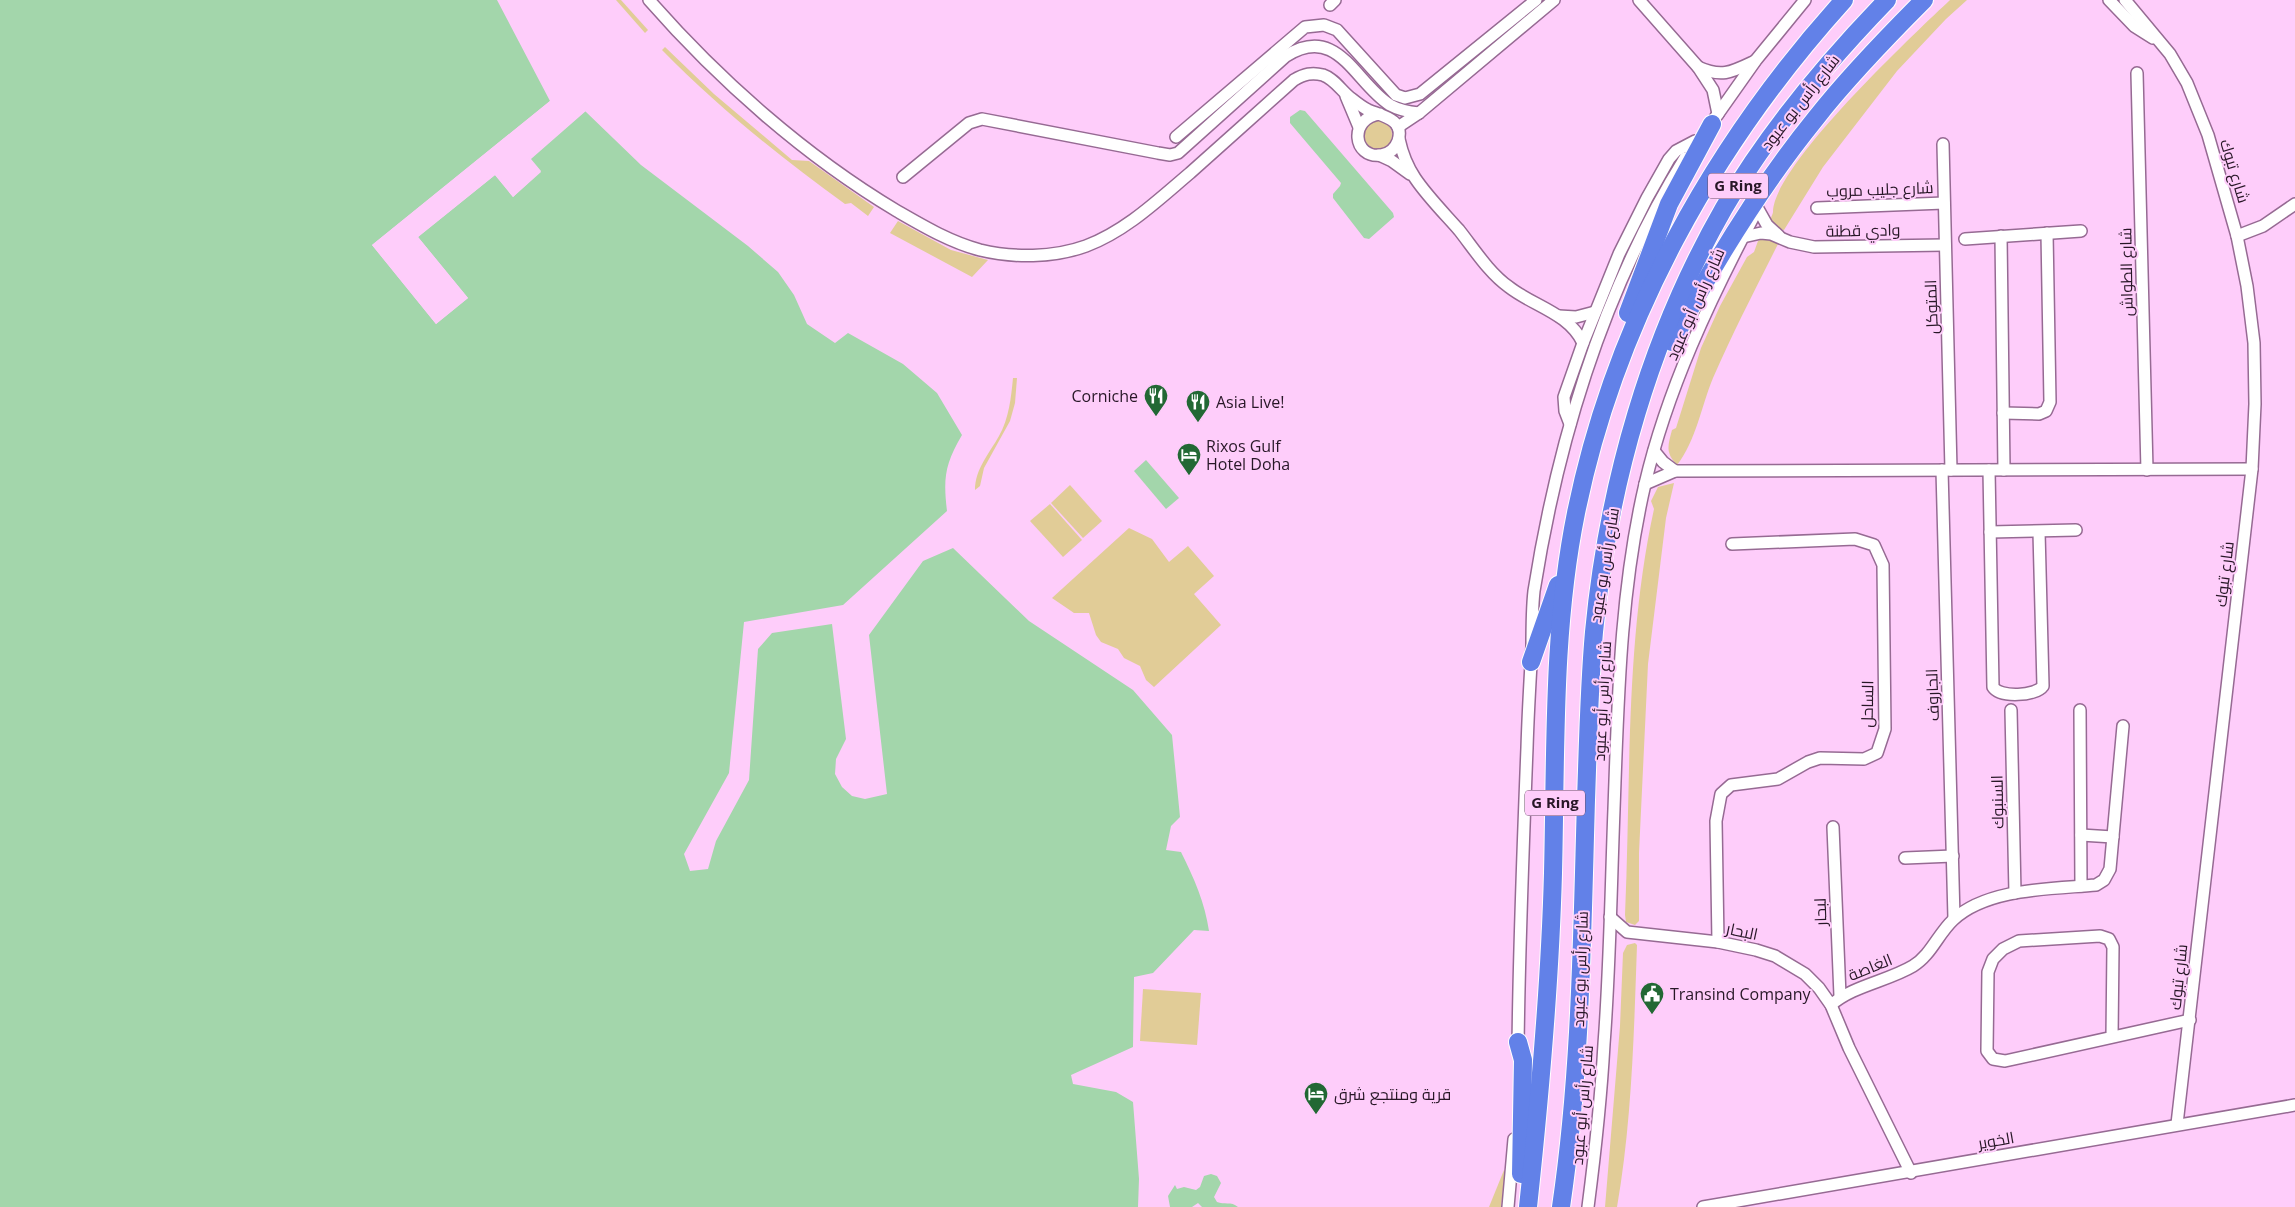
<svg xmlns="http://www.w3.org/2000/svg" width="2295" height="1207" font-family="'Open Sans',Cairo,sans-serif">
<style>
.green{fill:#e1cc97}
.water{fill:#a3d6ab}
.pier{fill:#fecdfa}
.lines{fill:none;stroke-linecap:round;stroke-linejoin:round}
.minor-casing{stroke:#966a93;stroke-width:14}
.highway-casing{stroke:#fff;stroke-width:20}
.minor{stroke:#fff;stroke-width:11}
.highway{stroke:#6281e8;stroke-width:18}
.labels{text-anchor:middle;stroke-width:4;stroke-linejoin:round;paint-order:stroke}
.shield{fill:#fecdfa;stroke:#684e66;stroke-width:1}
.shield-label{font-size:15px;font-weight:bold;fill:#281727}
.street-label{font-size:16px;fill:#281727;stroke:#fecdfa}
.poi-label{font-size:16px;fill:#281727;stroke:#fecdfa;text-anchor:start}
</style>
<rect width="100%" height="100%" fill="#fecdfa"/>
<!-- green -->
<g class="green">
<polygon points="616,0 621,0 648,30 645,33"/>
<path d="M1950 0H1967L1946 19 1897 71 1823 167 1784 230C1780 230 1771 225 1771 219 1771 216 1773 214 1773 212 1773 166 1913 35 1950 0Z"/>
<path d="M665 47 714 94 792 160 809 161 874 207 868 216 851 203 845 204C780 157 718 107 662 50Z"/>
<circle cx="1378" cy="135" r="14"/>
<polygon points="898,221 951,250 988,260 972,277 890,233"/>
<path d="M1762 239H1770L1778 244C1756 288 1733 332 1713 378 1701 407 1696 441 1677 465 1665 453 1668 445 1672 430L1676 428 1701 348 1720 306 1747 257 1754 252 1758 241Z"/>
<path d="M1013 378H1017L1015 403 1010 421 984 468 980 486 975 490C975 469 989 454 999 436 1009 418 1011 398 1013 378Z"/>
<path d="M1674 483 1666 518 1648 664 1639 853V921L1635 925 1626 922 1625 915C1631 779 1625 642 1654 509L1651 501 1658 487Z"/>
<polygon points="1070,485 1102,521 1083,538 1051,503"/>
<polygon points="1050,504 1082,540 1063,557 1030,521"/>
<polygon points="1129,528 1152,539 1169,562 1188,546 1214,576 1194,594 1221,625 1154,687 1146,680 1140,666 1124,658 1118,649 1101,642 1096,635 1089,613 1074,613 1052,598"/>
<path d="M1635 943 1637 945C1634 1031 1632 1122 1617 1207H1605L1620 1026 1623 953 1627 945Z"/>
<polygon points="1143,989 1201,993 1197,1045 1140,1041"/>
<polygon points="1504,1170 1505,1171 1501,1207 1489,1207"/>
</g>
<!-- water -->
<g class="water">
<path d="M0 0H497L550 101 372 245 436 324 468 298 418 237 495 175 513 197 541 172 530 159 585 111 641 165 748 246 778 272 794 295 807 324 835 343 848 333 903 364 937 393 962 435C945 464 943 478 947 511L843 605 744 622 729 773 684 854 690 871 708 869 716 841 749 780 758 649 772 633 832 624 846 739 836 759 835 774 842 787 852 796 865 799 887 794 869 635 923 561 953 548 1029 621 1133 690 1172 735 1180 817 1171 826 1166 850 1181 852C1194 878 1205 903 1209 931L1194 930 1153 973 1134 977 1133 1047 1071 1075 1073 1084 1116 1092 1133 1102 1139 1179 1138 1207H0Z"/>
<polygon points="1300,110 1305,111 1393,213 1394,217 1369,239 1364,238 1333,198 1333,194 1340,186 1341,183 1290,123 1290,117"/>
<polygon points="1146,460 1179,498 1166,509 1134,471"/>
<path d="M1211 1174 1217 1176 1221 1183 1214 1197 1217 1202C1224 1205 1231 1201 1238 1207H1202L1198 1203 1192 1207H1170L1168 1196 1175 1185 1177 1189 1184 1187 1196 1190 1200 1187 1204 1176Z"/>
</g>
<!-- pier -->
<polygon class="pier" points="550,101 551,103 375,245 436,321 465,298 416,239 416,236 494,172 497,173 513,193 537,171 528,161 529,158 584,109 587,110 531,159 541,171 513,197 495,175 418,237 468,298 436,324 372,245"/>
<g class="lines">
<defs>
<g id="minor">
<path d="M649 0C719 80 805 156 897 211 923 226 950 242 980 250 1013 258 1053 258 1086 246 1126 231 1158 200 1190 173 1225 142 1259 111 1294 80 1304 74 1312 72 1323 75 1335 79 1342 92 1352 99 1357 103 1362 107 1368 110 1382 116 1405 119 1398 141 1395 149 1389 154 1381 155 1353 159 1348 118 1380 114"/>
<polyline points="1639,0 1698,67 1713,90 1718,114"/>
<polyline points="2109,0 2134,26 2153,38"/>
<polyline points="2125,0 2170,54 2187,83 2208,135 2237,236 2247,286 2254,343 2255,404 2252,469 2177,1124"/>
<polyline points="1330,5 1335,0"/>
<path d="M1698 67C1722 78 1732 72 1755 61"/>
<polyline points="2137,73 2147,470"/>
<polyline points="1346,96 1359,127"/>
<polyline points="1398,127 1419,113 1554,0"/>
<polyline points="1708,128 1756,60 1805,0"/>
<polyline points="1176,137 1305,27 1324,25 1337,30 1396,95 1405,98 1420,94 1536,0"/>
<path d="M1399 139C1402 153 1407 166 1415 178 1427 196 1444 213 1459 230 1474 249 1489 273 1509 287 1533 306 1569 313 1583 343"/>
<polyline points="1943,144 1951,470"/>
<polyline points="1379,155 1392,161 1410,174"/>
<path d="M903 177 969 123 982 119 1158 153 1170 155 1178 153 1286 56C1338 23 1355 83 1390 105 1399 110 1409 112 1419 113"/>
<polyline points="1817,208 1944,203"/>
<polyline points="1758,209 1767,225 1779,236"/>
<polyline points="2001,236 2004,470"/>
<polyline points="2237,236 2263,226 2295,204"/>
<polyline points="1743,237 1761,233 1771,234 1790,242 1814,247 1945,245"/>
<polyline points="1965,239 2081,231"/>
<polyline points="1559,316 1576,317 1595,312"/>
<polyline points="2003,413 2039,414 2046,411 2050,402 2047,233"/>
<polyline points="1570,424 1565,411 1564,397 1583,343 1619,254 1647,198 1669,159 1676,151 1695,141"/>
<polyline points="1654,451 1663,462 1675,471"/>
<polyline points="1942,470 1954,918"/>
<path d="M1989 470 1993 687C2000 698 2036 696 2043 686L2039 532"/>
<polyline points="1645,484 1675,471 2252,469"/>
<polyline points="1990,532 2076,530"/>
<polyline points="2011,710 2015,893"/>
<polyline points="2080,710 2081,886"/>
<polyline points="1833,827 1840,996"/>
<polyline points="2081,835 2113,837"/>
<polyline points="1905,858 1953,856"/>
<polyline points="1610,917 1627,932 1718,942 1756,950 1775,956 1805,974 1819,988 1831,1005 1849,1048 1911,1173"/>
<polyline points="1718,942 1716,821 1721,794 1731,785 1778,779 1808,762 1820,758 1864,759 1877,753 1885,729 1883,565 1874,545 1855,539 1732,544"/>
<path d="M1831 1005C1852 986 1888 981 1913 966 1931 955 1938 934 1953 920 1987 888 2052 889 2096 885L2104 880 2110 869 2123 726"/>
<polyline points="2112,1037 2113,947 2109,939 2100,936 2019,941 2003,949 1993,959 1988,972 1987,1051 1993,1059 2005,1061 2190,1020"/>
<path d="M1518 1048C1519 948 1523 848 1527 748 1528 714 1530 680 1532 647 1532 628 1532 609 1534 591 1558 439 1603 290 1685 158"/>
<polyline points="1508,1207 1514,1139"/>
<path d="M1588 1207C1595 1153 1601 1099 1604 1044 1610 966 1611 887 1614 809 1618 700 1620 591 1645 484 1667 390 1710 299 1755 214"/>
<polyline points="1703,1207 2295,1105"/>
</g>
<g id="highway">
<polyline points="1628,313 1669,204 1712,124"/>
<path d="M1672 342C1713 264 1760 187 1816 118 1849 76 1886 38 1924 0"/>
<polyline points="1531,662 1558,585"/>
<polyline points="1518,1042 1523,1060 1521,1174"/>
<path d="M1528 1207C1540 1096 1550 985 1553 873 1556 753 1552 631 1576 513 1615 321 1713 145 1844 0"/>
<path d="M1561 1207C1581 1072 1582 936 1586 800 1588 744 1589 688 1594 632 1608 485 1650 337 1724 208 1768 132 1826 63 1887 0"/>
</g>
</defs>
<!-- minor casing -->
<use href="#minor" class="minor-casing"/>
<!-- highway casing -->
<use href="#highway" class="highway-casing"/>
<!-- minor -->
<use href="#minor" class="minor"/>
<!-- highway -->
<use href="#highway" class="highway"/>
</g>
<!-- icons -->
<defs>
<symbol id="restaurant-pin" viewBox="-11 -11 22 30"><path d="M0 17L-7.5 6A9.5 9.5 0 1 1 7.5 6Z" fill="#226834" stroke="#fecdfa"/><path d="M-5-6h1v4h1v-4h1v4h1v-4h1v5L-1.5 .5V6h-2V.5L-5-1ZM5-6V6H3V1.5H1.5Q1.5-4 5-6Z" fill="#fff"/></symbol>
<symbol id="hotel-pin" viewBox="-11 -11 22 30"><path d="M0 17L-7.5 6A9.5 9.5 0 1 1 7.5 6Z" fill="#226834" stroke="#fecdfa"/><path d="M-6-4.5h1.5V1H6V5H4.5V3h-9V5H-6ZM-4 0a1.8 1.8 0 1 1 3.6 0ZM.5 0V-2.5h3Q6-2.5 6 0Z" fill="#fff"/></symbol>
<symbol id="civic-pin" viewBox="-11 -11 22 30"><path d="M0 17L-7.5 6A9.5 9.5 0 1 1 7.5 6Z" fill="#226834" stroke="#fecdfa"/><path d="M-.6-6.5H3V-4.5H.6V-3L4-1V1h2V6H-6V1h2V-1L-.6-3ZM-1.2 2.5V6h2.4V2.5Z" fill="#fff"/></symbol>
</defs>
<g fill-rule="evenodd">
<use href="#restaurant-pin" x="1142" y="382" width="28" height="38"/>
<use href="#restaurant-pin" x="1184" y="388" width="28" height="38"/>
<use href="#hotel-pin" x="1175" y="441" width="28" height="38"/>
<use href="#civic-pin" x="1638" y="980" width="28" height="38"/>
<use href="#hotel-pin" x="1302" y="1080" width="28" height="38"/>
</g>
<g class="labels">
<!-- shield labels -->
<g class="shield">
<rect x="1708" y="173.5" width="60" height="25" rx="4"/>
<rect x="1525" y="790.5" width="60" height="25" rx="4"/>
</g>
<g class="shield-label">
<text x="1738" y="191">G Ring</text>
<text x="1555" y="808">G Ring</text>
</g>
<!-- street labels -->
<g class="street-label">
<text transform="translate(1800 102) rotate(-52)" y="6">شارع رأس بو عبود</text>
<text transform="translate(2235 171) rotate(73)" y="6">شارع تبوك</text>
<text transform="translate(1880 189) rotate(-2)" y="6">شارع جليب مروب</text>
<text transform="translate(1863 230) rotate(-1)" y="6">وادي قطنة</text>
<text transform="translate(2126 272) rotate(-91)" y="6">شارع الطواش</text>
<text transform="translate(1695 304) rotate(-66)" y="6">شارع رأس أبو عبود</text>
<text transform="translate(1931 307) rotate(-92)" y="6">المتوكل</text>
<text transform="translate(1604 565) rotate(-81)" y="6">شارع رأس بو عبود</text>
<text transform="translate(2224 574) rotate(-83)" y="6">شارع تبوك</text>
<text transform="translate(1932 695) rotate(-92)" y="6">الجاروف</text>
<text transform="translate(1602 701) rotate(-87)" y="6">شارع رأس أبو عبود</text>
<text transform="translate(1867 704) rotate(-89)" y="6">الساحل</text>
<text transform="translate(1997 802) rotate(-91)" y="6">السنبوك</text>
<text transform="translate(1820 912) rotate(-92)" y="6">لبحار</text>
<text transform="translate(1742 931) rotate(12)" y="6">البحار</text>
<text transform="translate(1870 967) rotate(-22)" y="6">الغاصة</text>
<text transform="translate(1580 969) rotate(-88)" y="6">شارع رأس بو عبود</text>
<text transform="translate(2178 977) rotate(-84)" y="6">شارع تبوك</text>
<text transform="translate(1582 1105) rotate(-85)" y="6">شارع رأس أبو عبود</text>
<text transform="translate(1996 1140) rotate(-10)" y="6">الخوير</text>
</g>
<!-- poi labels -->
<g class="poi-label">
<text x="1138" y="402" text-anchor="end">Corniche</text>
<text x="1216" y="408">Asia Live!</text>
<text x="1206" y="452">Rixos Gulf<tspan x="1206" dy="18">Hotel Doha</tspan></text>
<text x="1670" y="1000">Transind Company</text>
<text x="1334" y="1100">قرية ومنتجع شرق</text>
</g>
</g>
</svg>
